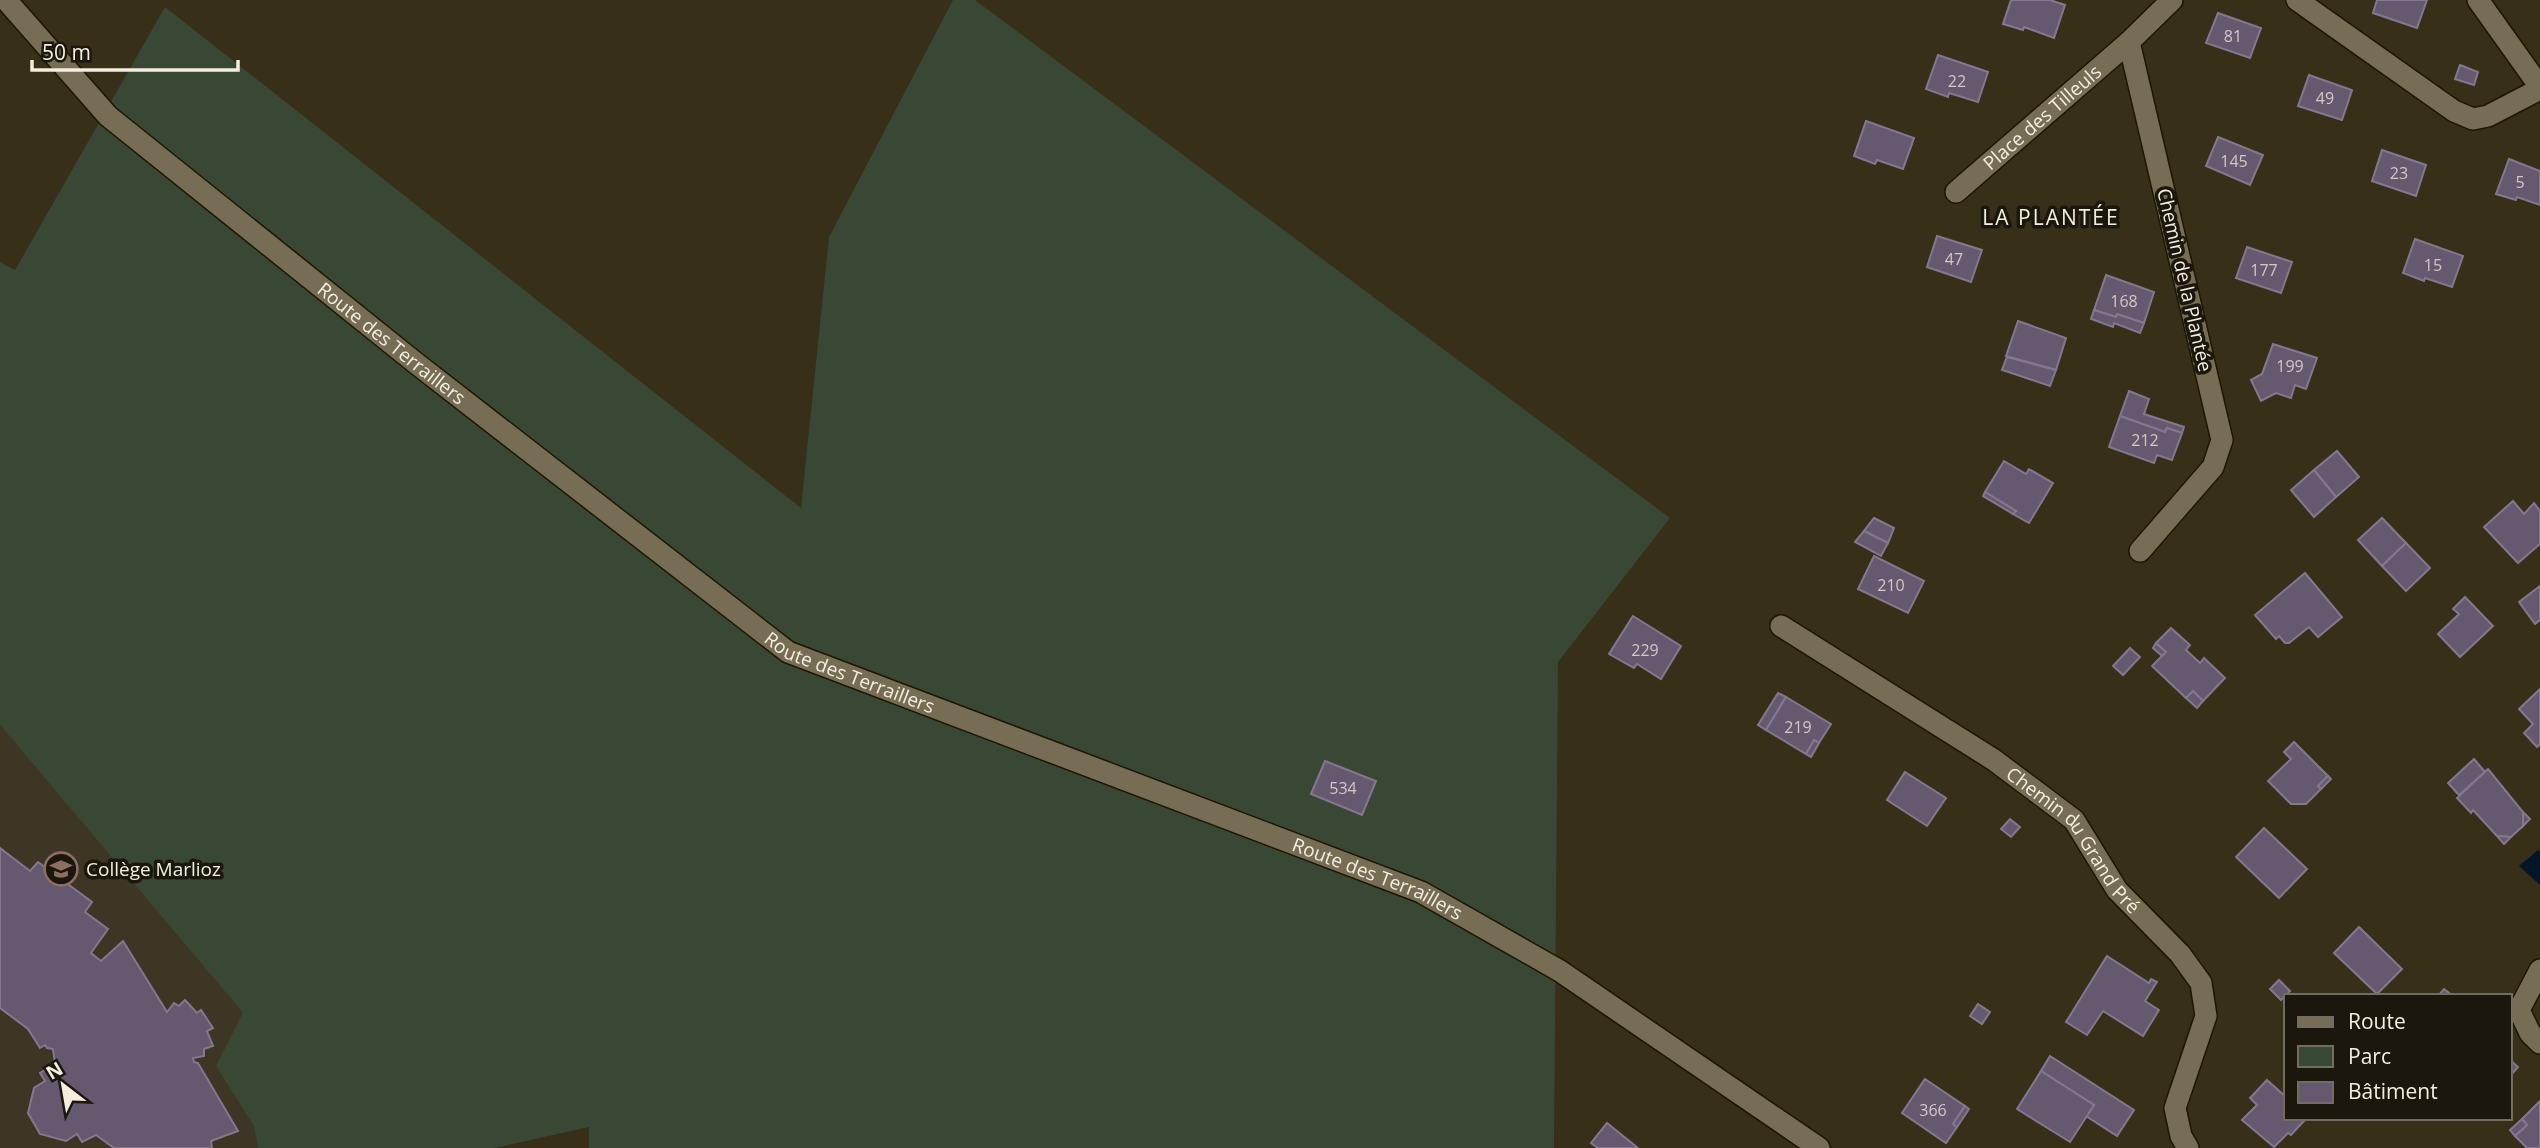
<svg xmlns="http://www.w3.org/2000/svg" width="2540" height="1148" font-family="'Open Sans',sans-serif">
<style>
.education{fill:#3d3625}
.green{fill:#394735}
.water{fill:#031527}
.building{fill:#655970;stroke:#84778f;stroke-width:2}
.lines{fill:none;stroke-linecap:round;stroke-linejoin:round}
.minor-casing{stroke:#1e1601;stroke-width:24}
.minor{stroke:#766d54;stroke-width:21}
.labels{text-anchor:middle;stroke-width:7;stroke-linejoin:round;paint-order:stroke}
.number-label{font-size:16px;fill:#d0c9c4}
.street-label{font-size:19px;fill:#f3eee0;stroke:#1b170d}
.poi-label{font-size:19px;fill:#f3eee0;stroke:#1b170d;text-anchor:start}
.neighbourhood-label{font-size:21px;letter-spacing:2px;fill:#f3eee0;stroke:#1b170d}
</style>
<rect width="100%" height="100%" fill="#372f17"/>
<!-- education -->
<polygon class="education" points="0,725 243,1013 357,1148 0,1148"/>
<!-- green -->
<polygon class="green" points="953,0 975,0 1670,518 1558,662 1554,1148 589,1148 589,1127 495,1148 258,1148 254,1126 216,1066 243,1013 0,725 0,262 15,270 165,7 801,508 829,237"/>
<!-- water -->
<polygon class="water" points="2538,850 2540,852 2540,885 2519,866"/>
<!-- building -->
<g class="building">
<polygon points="2011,0 2050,0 2065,5 2054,38 2024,27 2023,30 2003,24"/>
<polygon points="2377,0 2427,0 2417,28 2373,13"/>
<polygon points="2218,13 2261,28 2250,58 2206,43"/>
<polygon points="1938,55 1988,72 1978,102 1949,93 1948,97 1926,89"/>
<polygon points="2460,65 2478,72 2474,85 2455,79"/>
<polygon points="2309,75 2352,90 2342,120 2298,106"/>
<polygon points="1866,121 1914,138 1903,169 1877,160 1875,164 1854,156"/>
<polygon points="2218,137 2263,155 2250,185 2206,166"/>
<polygon points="2382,150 2426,165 2416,196 2372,181"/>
<polygon points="2509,159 2540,171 2540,205 2517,197 2516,200 2496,194"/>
<polygon points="1937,236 1982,250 1971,282 1927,267"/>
<polygon points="2415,239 2463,256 2452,287 2425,278 2424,281 2403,273"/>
<polygon points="2247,247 2292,262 2281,293 2236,278"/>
<polygon points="2106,275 2154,292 2144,323 2117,314 2116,317 2094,310"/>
<polygon points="2094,310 2116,317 2117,314 2144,323 2140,333 2114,323 2113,327 2091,319"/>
<polygon points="2018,321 2066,338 2056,370 2006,356"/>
<polygon points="2273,344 2317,358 2306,389 2295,385 2291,398 2276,393 2261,401 2251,380 2262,374"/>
<polygon points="2007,357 2056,370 2050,386 2002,370"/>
<polygon points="2129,391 2149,399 2144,414 2184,427 2182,433 2167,428 2165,432 2120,416"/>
<polygon points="2120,416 2165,432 2167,428 2182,433 2172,460 2157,455 2154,463 2109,447"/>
<polygon points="2337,451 2359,477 2336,497 2314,470"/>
<polygon points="2004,461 2026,474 2029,469 2053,483 2029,523 2013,514 2016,511 1985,492"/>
<polygon points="2314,470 2336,497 2314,517 2291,490"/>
<polygon points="1985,492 2016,511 2013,514 1983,496"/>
<polygon points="2513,501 2524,514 2534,503 2540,511 2540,544 2518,563 2484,527"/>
<polygon points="1874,518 1894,528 1888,543 1864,531"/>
<polygon points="2382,518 2406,543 2382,566 2358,540"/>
<polygon points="1864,531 1888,543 1881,556 1855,542"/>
<polygon points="2406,543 2430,568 2406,591 2382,566"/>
<polygon points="1874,556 1924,581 1908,613 1858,589"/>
<polygon points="2305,573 2342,617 2318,637 2309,627 2289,643 2285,643 2279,636 2276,639 2255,615"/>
<polygon points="2540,586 2540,620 2535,624 2519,602"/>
<polygon points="2465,597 2493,626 2460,657 2438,634 2459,614 2453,609"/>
<polygon points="1633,616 1681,646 1661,679 1637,664 1634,668 1609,654"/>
<polygon points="2171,628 2190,645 2186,650 2200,663 2204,658 2225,678 2203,701 2193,691 2186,698 2152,666 2166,652 2156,643"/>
<polygon points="2156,643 2166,652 2162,656 2153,648"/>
<polygon points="2130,648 2140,657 2123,675 2113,666"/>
<polygon points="2540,689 2540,744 2537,747 2524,733 2533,724 2519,709"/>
<polygon points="2193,691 2203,701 2197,708 2186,698"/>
<polygon points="1778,693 1786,697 1766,730 1758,725"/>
<polygon points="1786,697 1831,724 1819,743 1814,740 1806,754 1766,730"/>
<polygon points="1814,740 1819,743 1811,757 1806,754"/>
<polygon points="2294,742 2328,776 2318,786 2321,789 2306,804 2291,804 2268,781 2291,759 2284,752"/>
<polygon points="2474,759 2485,772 2459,795 2448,783"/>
<polygon points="1325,761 1376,781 1362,815 1311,794"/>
<polygon points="2488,769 2523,812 2523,826 2511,837 2497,836 2473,810 2471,813 2457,798"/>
<polygon points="1905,772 1946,798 1927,826 1887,800"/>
<polygon points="2328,776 2331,779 2321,789 2318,786"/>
<polygon points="2523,812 2530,819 2523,826"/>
<polygon points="2010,819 2020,827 2011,837 2001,829"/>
<polygon points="2264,828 2307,869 2279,898 2236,857"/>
<polygon points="2497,836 2511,837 2504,844"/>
<polygon points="0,848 30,871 38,862 92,902 85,912 108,929 91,953 101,961 123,941 167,1012 174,1003 179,1006 185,1000 197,1013 201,1010 213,1028 207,1031 213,1046 204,1049 204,1056 193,1058 194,1062 198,1063 238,1131 211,1141 212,1148 114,1148 96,1135 82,1142 77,1134 66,1141 40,1134 28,1113 34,1088 45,1081 40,1073 55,1064 53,1049 47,1048 45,1045 40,1048 28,1029 0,1008"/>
<polygon points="2359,927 2402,969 2377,994 2334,953"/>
<polygon points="2107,956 2149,983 2151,979 2157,982 2145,1001 2159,1010 2143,1036 2103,1011 2087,1035 2066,1022"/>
<polygon points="2279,980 2290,991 2281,1000 2270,989"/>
<polygon points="2444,989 2453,996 2438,996"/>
<polygon points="1978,1004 1990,1012 1982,1024 1970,1016"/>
<polygon points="2050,1056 2134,1110 2117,1136 2086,1116 2094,1105 2041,1071"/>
<polygon points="2510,1060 2518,1067 2510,1076"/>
<polygon points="2041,1071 2094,1105 2070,1142 2017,1109"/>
<polygon points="1925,1079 1965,1106 1953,1124 1957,1127 1946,1143 1902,1113"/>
<polygon points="2267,1080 2286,1097 2286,1118 2301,1118 2304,1121 2291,1135 2288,1133 2274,1147 2242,1120 2257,1105 2250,1098"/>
<polygon points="2540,1101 2540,1148 2527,1148 2515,1136 2527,1125 2522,1119"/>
<polygon points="1965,1106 1969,1109 1957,1127 1953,1124"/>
<polygon points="2522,1119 2527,1125 2515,1136 2510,1130"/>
<polygon points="1607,1123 1638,1148 1598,1148 1591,1143"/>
</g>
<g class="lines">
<defs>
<g id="minor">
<path id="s1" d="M6 0 108 116 417 364 788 652 1421 892 1560 971 1819 1148"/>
<polyline points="2297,0 2454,111 2473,119 2488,116 2540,89"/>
<polyline points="2478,0 2540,87"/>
<path id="s2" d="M1956 192 2129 42"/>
<polyline points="2140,551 2213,467 2222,440 2129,42 2172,0"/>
<path id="s3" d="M1781 626 1994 760 2074 820 2117 890 2180 954 2201 983 2206 1016 2175 1108 2181 1136 2188 1148"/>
<polyline points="2540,970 2519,1010 2530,1033 2540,1043"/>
</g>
</defs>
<!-- minor casing -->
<use href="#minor" class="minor-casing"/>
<!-- minor -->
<use href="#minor" class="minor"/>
</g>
<!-- icons -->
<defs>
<symbol id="school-ring" viewBox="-11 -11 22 22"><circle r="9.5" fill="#1b170d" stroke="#8d6e63" stroke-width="1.5"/><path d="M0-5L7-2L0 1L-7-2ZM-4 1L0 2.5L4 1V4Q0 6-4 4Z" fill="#8d6e63"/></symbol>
</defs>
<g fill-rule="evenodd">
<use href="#school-ring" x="42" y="850" width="38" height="38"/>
</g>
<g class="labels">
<!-- number labels -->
<g class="number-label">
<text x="2233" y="42">81</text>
<text x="1957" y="87">22</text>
<text x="2325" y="104">49</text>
<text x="2234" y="167">145</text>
<text x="2399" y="179">23</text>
<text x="2520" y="188">5</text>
<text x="1954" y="265">47</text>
<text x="2433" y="271">15</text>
<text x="2264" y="276">177</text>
<text x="2124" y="307">168</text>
<text x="2290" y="372">199</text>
<text x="2145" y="446">212</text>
<text x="1891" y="591">210</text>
<text x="1645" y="656">229</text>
<text x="1798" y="733">219</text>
<text x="1343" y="794">534</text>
<text x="1933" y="1116">366</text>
</g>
<!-- street labels -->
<g class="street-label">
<text dy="7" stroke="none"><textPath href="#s2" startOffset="114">Place des Tilleuls</textPath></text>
<text transform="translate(2185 280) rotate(77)" y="7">Chemin de la Plantée</text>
<text dy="7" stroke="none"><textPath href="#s1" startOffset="518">Route des Terraillers</textPath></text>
<text dy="7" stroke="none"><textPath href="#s1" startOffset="1085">Route des Terraillers</textPath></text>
<text dy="7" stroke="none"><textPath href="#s3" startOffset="366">Chemin du Grand Pré</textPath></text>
<text dy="7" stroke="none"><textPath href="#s1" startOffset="1652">Route des Terraillers</textPath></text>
</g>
<!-- poi labels -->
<g class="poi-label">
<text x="86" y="876">Collège Marlioz</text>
</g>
<!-- neighbourhood labels -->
<g class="neighbourhood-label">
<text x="2051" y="225">LA PLANTÉE</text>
</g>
</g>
<!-- legend -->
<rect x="2284" y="994" width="228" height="126" fill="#1b170d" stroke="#716d61" stroke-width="2"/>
<rect x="2298" y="1017" width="35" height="10" fill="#766d54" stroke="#716d61" stroke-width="2"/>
<text x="2348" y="1029" font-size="21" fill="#f3eee0">Route</text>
<rect x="2298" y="1046" width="35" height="21" fill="#394735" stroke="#716d61" stroke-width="2"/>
<text x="2348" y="1064" font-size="21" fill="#f3eee0">Parc</text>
<rect x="2298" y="1082" width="35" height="21" fill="#655970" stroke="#716d61" stroke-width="2"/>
<text x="2348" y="1099" font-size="21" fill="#f3eee0">Bâtiment</text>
<!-- north arrow -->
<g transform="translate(63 1085) rotate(329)" stroke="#1b170d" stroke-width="5" paint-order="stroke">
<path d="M0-5L12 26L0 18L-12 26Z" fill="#f3eee0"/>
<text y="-10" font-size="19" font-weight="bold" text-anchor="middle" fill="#f3eee0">N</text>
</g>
<!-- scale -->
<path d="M32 60v10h206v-10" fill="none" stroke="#f3eee0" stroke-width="3.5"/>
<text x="42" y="60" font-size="21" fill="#f3eee0" stroke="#1b170d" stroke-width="5" paint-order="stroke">50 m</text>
</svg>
